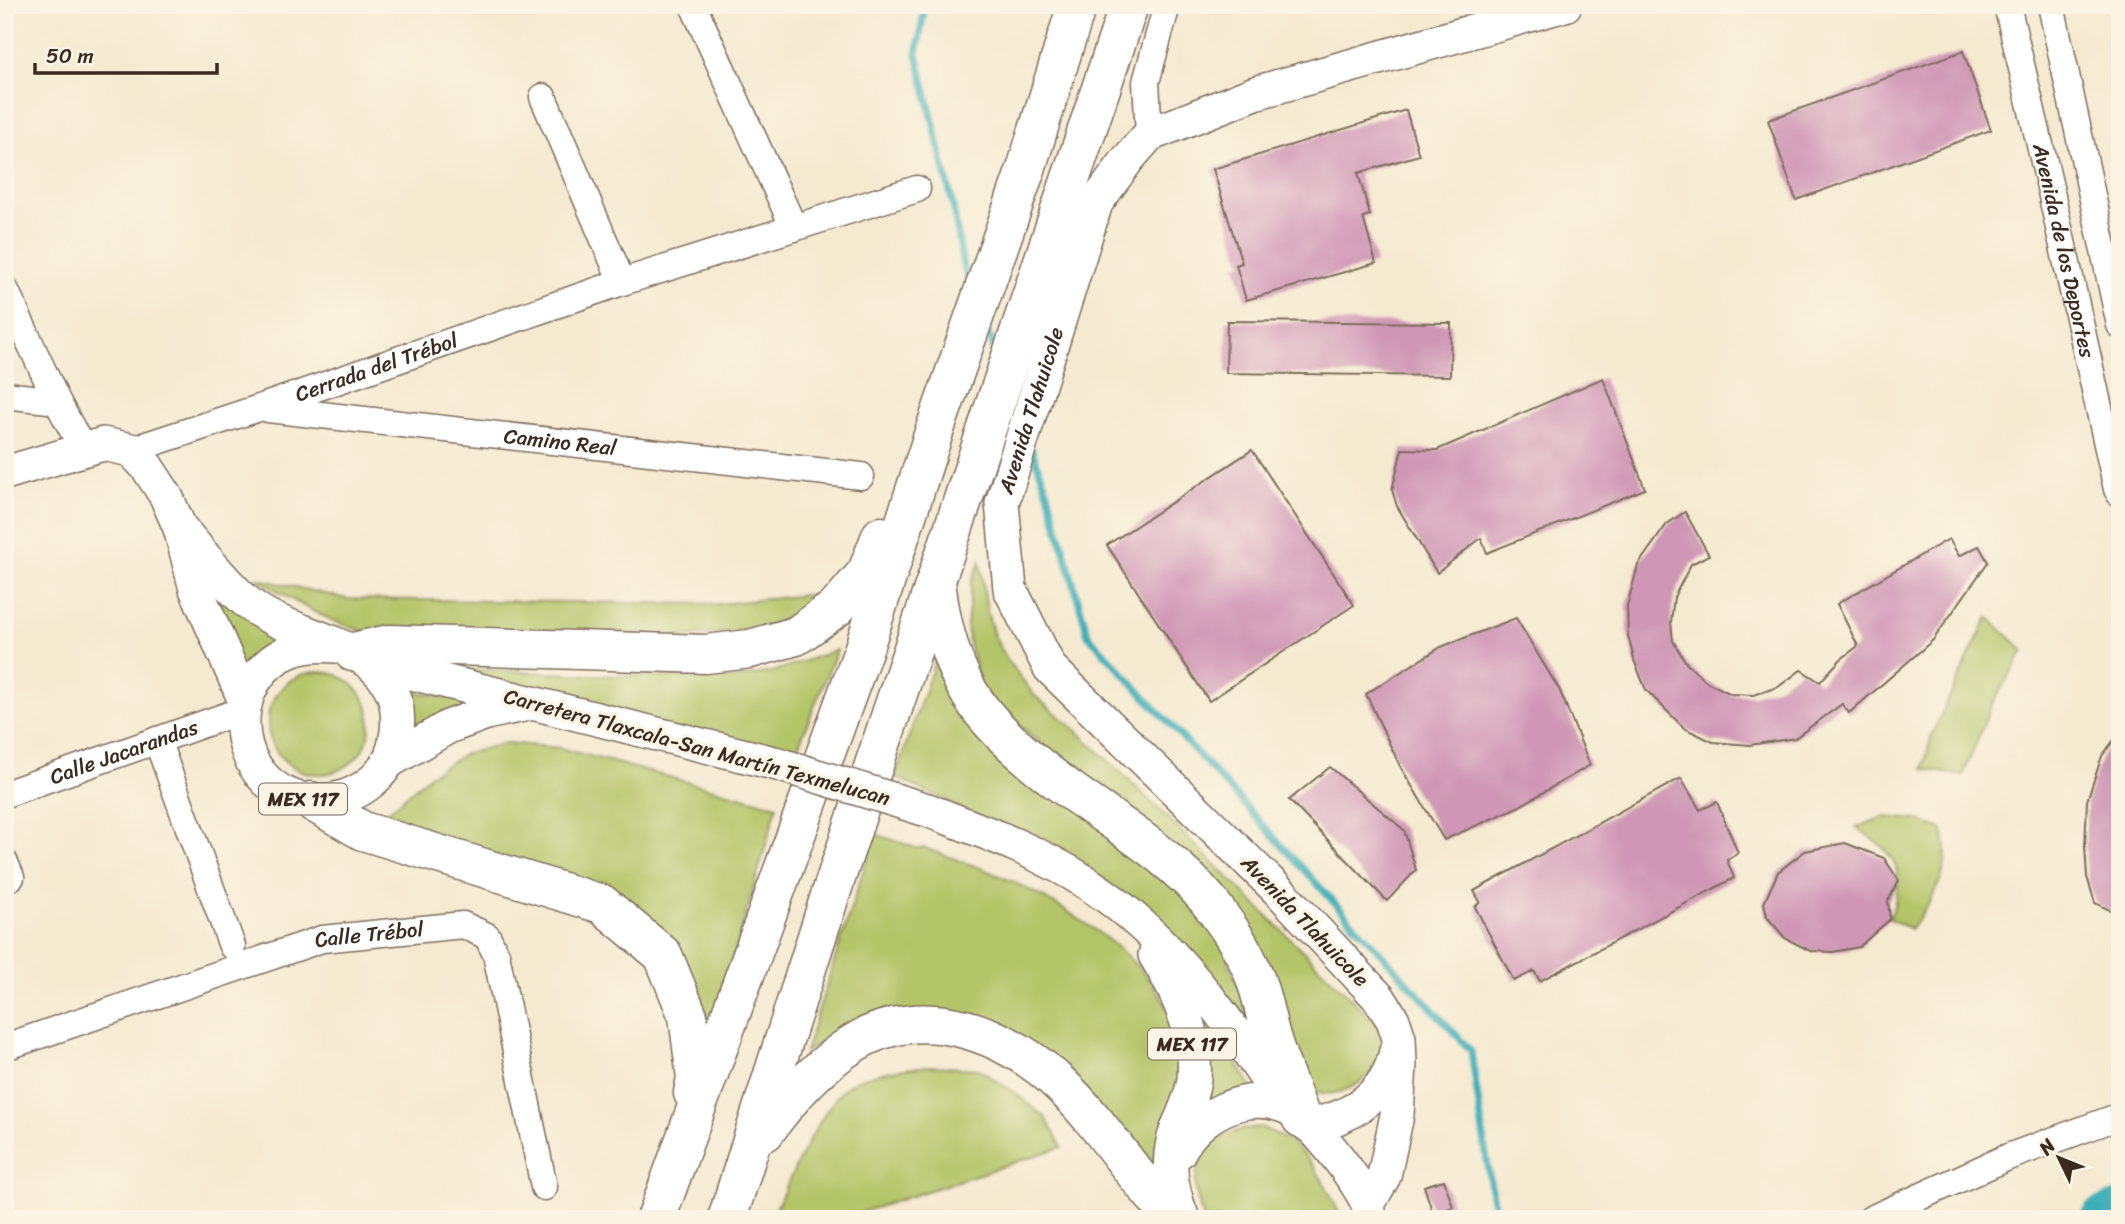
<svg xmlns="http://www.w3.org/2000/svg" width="2125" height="1224" font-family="Sriracha,sans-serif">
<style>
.green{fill:#b4c467;stroke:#787742;stroke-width:2}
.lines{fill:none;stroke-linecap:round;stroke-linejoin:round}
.stream{stroke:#3eaeb8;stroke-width:7}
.river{stroke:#3eaeb8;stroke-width:44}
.building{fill:#cf97b5}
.minor-casing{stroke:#7c6d5c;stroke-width:29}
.major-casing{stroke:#7c6d5c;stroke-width:36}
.highway-casing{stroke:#7c6d5c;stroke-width:41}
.minor{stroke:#fff;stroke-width:26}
.major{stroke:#fff;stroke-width:33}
.highway{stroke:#fff;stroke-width:38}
.major-bridge-casing{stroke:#7c6d5c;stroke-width:36;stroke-linecap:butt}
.major-bridge{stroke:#fff;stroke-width:33}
.labels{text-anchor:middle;stroke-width:7;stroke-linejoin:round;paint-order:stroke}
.shield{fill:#fcf5e5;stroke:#75675a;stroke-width:2}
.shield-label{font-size:19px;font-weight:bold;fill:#3b2a1e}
.street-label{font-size:21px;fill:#3b2a1e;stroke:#fcf5e5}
</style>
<rect width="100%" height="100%" fill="#fcf5e5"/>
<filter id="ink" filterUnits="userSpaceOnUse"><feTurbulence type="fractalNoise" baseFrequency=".0143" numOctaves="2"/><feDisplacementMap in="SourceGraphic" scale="14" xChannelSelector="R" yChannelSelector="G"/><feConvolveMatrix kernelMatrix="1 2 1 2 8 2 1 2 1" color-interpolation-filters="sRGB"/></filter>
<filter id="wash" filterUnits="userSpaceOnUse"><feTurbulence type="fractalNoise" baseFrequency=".00686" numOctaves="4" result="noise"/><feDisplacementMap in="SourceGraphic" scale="28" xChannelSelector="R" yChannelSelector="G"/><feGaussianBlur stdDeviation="1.57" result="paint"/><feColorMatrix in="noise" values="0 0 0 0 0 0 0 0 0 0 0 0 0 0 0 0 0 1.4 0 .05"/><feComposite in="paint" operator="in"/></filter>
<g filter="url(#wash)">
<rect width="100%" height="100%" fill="#f5e9d0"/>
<!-- green -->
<g class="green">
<path d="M980 562 987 611 994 636 1003 654 1034 695 1076 730 1134 785 1374 1021C1378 1031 1385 1043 1383 1053 1382 1058 1376 1063 1374 1067 1358 1090 1326 1104 1303 1083L1263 964 1087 783 983 693 969 644 967 625 972 580Z"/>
<path d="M256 578 347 599 719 604 824 593 792 617 757 629 686 637 382 636C334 626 297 603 256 578Z"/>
<polygon points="210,585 292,645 245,685"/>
<polygon points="1988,617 2024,651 1992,704 1963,776 1923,769 1932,734"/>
<polygon points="939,649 1211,914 1251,1021 1173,940 953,804 895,777"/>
<polygon points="837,650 793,759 438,668 592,675 733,678 772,672"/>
<circle cx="319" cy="723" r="51"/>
<polygon points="403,689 489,706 409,738"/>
<polygon points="506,743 560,748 777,806 713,1029 695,985 679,957 375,823 431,774 465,754"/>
<path d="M1883 817 1917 820 1942 829C1955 866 1933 900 1911 929L1890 919C1906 873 1899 852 1856 828Z"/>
<path d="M875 834 916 848H925C945 856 965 862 985 870 1044 893 1132 944 1164 1001 1174 1020 1178 1047 1178 1069 1178 1102 1154 1141 1150 1177L1053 1065 876 1021 827 1039 805 1052Z"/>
<polygon points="1203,1012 1257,1095 1203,1105 1207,1037"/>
<path d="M929 1066 979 1069 1015 1093 1045 1117 1062 1147 841 1219H771C785 1189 825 1099 850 1084 869 1072 907 1069 929 1066Z"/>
<path d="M1259 1127C1269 1131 1280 1135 1289 1141 1311 1156 1332 1194 1341 1219H1204C1183 1168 1204 1132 1259 1127Z"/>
</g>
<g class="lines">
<!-- stream -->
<g class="stream">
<polyline points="925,5 917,54 953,205 963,266 970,285"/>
<polyline points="985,325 997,357"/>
<polyline points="1032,450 1048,493 1088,635 1471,1051 1493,1202 1501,1219"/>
</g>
<!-- river -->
<polyline class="river" points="2102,1219 2120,1212"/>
</g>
<g id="blocks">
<!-- building -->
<g class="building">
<polygon points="1963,51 1991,130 1796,200 1768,120"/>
<polygon points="1406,110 1419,155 1358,173 1370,215 1363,217 1376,263 1246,300 1236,265 1242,263 1213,169"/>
<polygon points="1227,321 1451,323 1450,376 1226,373"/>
<polygon points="1603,378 1645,489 1487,553 1481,538 1437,573 1397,506 1392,490 1402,449 1437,450"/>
<polygon points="1252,450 1354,605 1209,701 1107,545"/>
<polygon points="1685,512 1709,555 1691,564 1674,597 1671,622 1673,641 1687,664 1707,682 1731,694 1754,695 1778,687 1801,670 1820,682 1840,660 1858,646 1837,604 1949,539 1959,556 1979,546 1988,562 1933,640 1849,713 1842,704 1795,738 1750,745 1713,742 1684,728 1646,690 1634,660 1628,635 1627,606 1638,565 1667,524"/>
<polygon points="1516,618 1560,691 1590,765 1518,807 1444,840 1400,766 1366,694 1441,647"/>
<polygon points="2120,732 2120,915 2095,903 2087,877 2085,846 2087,801 2102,756"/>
<polygon points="1330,767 1404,830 1416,870 1387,901 1289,800"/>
<polygon points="1681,778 1700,810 1717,802 1738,853 1727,860 1734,878 1540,981 1534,971 1514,981 1475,907 1480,902 1474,891"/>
<polygon points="1845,843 1884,858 1899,881 1888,901 1890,919 1859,947 1833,952 1810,951 1785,938 1767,917 1764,903 1778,872 1805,851"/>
<polygon points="1444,1180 1453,1207 1433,1214 1424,1186"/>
</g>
</g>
</g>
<g filter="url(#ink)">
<use href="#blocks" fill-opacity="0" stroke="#7c6d5c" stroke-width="2"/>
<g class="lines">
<defs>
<g id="minor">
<polyline points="693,5 794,228"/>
<path id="s1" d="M2007 5 2049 183 2117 489 2120 494"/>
<polyline points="2051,5 2120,325"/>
<polyline points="543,97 622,282"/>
<polyline points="1149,135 1146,82 1167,5"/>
<polyline points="5,289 57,401 83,449"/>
<polyline points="5,395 57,401"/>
<path id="s2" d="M268 409 861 476"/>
<path id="s3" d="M131 450 259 408 622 282 917 189"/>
<polyline points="157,740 232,946"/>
<path id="s4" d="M5 794 243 710"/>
<polyline points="5,863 11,877"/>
<path id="s5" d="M5 1047 322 939 463 925 487 936 496 954 544 1187"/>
<polyline points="1871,1219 2008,1157 2120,1116"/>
</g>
<g id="major">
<polyline points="5,473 103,444 131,450 147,467 166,496 180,528 196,589 245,701"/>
<path d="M180 528C202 553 223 582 248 603 291 639 377 639 395 699 400 719 398 737 391 756 382 776 364 790 344 797 328 802 313 802 297 798 285 795 274 788 265 779 228 741 238 672 290 651 305 645 320 645 337 646"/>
<polyline points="371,663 778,764"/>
<polyline points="388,762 448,727 486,713 528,704"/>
<path d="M927 810C982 831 1038 851 1087 883 1169 935 1234 1026 1284 1106"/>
<path d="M1155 955C1177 991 1198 1035 1194 1078 1193 1095 1183 1113 1177 1129 1165 1159 1171 1190 1183 1219"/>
<path d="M1308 1125C1349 1120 1388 1094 1396 1051"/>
<path d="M1179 1152C1198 1115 1243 1091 1284 1106 1310 1116 1356 1179 1368 1204"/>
<path id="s6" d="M1370 1219 1368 1204 1384 1176 1397 1115 1400 1064 1399 1038 1393 1020 1379 998 1282 894 1050 668 1010 589 1002 503 1096 203 1128 159 1149 135 1255 93 1565 5"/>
</g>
<g id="highway">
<path d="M936 582C941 624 953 672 978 706 1005 743 1056 781 1094 807 1134 835 1176 862 1208 900 1229 927 1248 954 1258 987 1264 1005 1267 1025 1273 1043 1281 1068 1292 1093 1301 1118"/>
<polyline points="353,652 389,644 706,654 750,649 796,636 837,607 867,572 881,536"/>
<polyline points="311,801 363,831 602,904 663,955 688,1016 696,1078 693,1093"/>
<path d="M765 1132C789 1098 819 1065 854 1043 924 1000 1009 1034 1062 1086 1104 1126 1133 1178 1176 1219"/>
<polyline points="656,1219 864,648 935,429 1026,169 1077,5"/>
<polyline points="727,1219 828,902 1129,5"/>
</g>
</defs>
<!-- minor casing -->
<use href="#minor" class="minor-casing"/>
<!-- major casing -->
<use href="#major" class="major-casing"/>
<!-- highway casing -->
<use href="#highway" class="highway-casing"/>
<!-- minor -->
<use href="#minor" class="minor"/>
<!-- major -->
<use href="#major" class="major"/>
<!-- highway -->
<use href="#highway" class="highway"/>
<defs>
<polyline id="major-bridge" points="778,764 927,810"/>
</defs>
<!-- major-bridge casing -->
<use href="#major-bridge" class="major-bridge-casing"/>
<!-- major-bridge -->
<use href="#major-bridge" class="major-bridge"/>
</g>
</g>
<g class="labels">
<!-- shield labels -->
<g class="shield">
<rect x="259" y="783.5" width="88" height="31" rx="5"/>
<rect x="1148" y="1028.5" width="88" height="31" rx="5"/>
</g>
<g class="shield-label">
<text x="303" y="806">MEX 117</text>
<text x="1192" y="1051">MEX 117</text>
</g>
<!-- street labels -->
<g class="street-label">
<text dy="7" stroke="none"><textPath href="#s1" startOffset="252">Avenida de los Deportes</textPath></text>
<text dy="7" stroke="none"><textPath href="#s3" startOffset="259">Cerrada del Trébol</textPath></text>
<text dy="7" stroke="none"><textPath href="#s6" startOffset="970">Avenida Tlahuicole</textPath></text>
<text dy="7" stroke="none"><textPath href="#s2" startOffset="294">Camino Real</textPath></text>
<text transform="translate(697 747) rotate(15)" y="7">Carretera Tlaxcala-San Martín Texmelucan</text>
<text dy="7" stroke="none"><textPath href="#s4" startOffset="126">Calle Jacarandas</textPath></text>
<text transform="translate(1305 921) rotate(46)" y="7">Avenida Tlahuicole</text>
<text dy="7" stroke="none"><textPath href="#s5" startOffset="382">Calle Trébol</textPath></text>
</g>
</g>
<!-- margin -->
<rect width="2125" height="1224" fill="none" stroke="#fcf5e5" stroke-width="28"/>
<!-- north arrow -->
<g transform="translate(2059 1158) rotate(313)" stroke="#fcf5e5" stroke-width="5" paint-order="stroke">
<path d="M0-5L12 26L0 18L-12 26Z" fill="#3b2a1e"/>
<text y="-10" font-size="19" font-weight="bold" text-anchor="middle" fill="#3b2a1e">N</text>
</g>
<!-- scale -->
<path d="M35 63v10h182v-10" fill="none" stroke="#3b2a1e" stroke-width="3.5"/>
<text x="46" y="63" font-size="21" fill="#3b2a1e" stroke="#fcf5e5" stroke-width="5" paint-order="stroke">50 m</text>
</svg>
